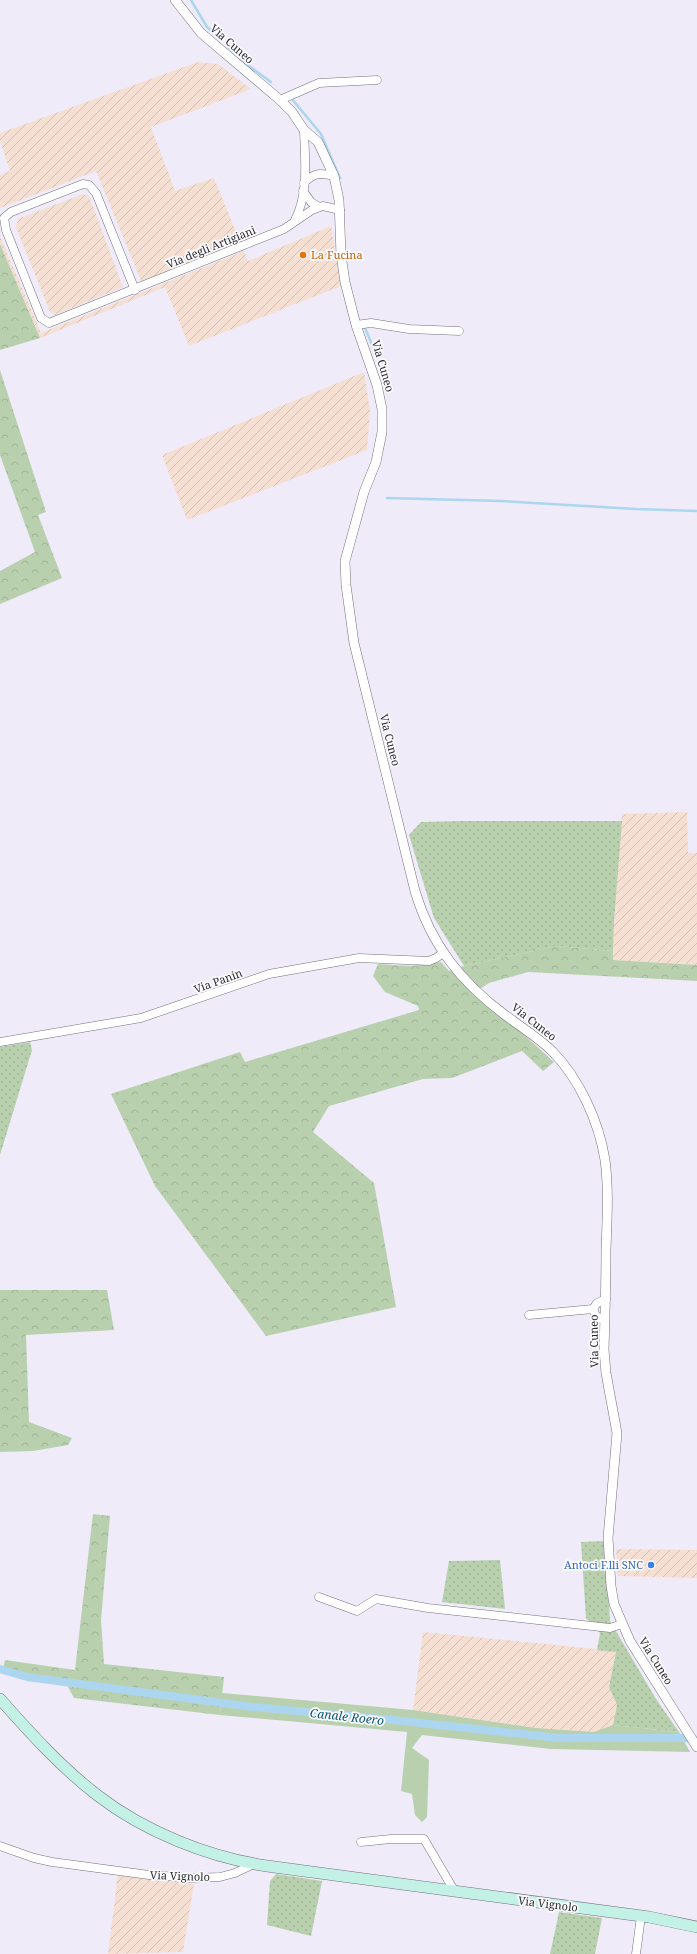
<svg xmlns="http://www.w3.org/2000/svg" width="697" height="1954" font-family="'Noto Serif',serif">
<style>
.industrial{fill:url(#industrial-furrows)}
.grass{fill:#b9d0ae}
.forest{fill:url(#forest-crowns)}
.garden{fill:url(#garden-dots)}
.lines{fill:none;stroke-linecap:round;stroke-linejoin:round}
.stream{stroke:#acd6f0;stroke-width:2.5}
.canal{stroke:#acd6f0;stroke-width:8}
.minor-casing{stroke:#75717d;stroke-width:9}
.tertiary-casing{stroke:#75717d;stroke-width:10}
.secondary-casing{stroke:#75717d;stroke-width:12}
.minor{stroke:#fff;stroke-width:8}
.tertiary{stroke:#fff;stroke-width:9}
.secondary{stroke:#c4f1e6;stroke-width:11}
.food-dot{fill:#e8710a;stroke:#fbfafd;stroke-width:1.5}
.shop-dot{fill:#3f7fe0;stroke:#fbfafd;stroke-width:1.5}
.labels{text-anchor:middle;stroke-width:3.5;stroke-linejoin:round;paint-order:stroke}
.street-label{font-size:11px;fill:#2a292e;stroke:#fbfafd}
.food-label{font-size:11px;fill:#c56008;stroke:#fbfafd;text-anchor:start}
.shop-label{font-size:11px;fill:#366cbe;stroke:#fbfafd;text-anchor:end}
.water-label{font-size:12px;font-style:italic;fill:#075577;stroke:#fbfafd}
</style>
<defs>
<pattern id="industrial-furrows" width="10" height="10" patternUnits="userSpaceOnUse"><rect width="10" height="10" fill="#f5dfd2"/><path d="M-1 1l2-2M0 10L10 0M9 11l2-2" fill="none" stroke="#d2bfb5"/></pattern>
<pattern id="forest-crowns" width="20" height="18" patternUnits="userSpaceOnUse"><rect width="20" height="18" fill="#b9d0ae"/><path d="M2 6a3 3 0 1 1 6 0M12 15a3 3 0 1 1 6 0" fill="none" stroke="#9fb396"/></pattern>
<pattern id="garden-dots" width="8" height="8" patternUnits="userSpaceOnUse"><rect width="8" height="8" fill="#b9d0ae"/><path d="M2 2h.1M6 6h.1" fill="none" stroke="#9fb396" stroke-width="1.8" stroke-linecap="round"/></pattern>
</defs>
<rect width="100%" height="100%" fill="#efebf9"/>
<!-- industrial -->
<g class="industrial">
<polygon points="198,62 218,64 251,89 151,127 175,191 214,178 248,261 331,226 341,286 189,346 165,287 40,338 0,244 0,236 41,333 239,253 236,243 142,283 96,171 0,208 0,175 10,171 0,141 0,133"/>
<polygon points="83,194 89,196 123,287 55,315 50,312 16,227 18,219"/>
<polygon points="364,372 370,411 367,450 187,520 162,455"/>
<polygon points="687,812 688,853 697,853 697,965 613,960 614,921 622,814"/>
<polygon points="616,1549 697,1550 697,1578 618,1576"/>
<polygon points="423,1632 616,1651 609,1687 617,1705 613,1725 594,1732 536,1728 413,1710"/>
<polygon points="118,1874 194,1884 183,1952 108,1954"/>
</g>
<!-- grass -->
<polygon class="grass" points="222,1693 413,1710 536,1728 594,1732 613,1725 679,1732 690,1752 551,1749 422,1735 412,1748 429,1760 427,1817 422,1822 415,1815 412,1794 401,1791 407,1732 220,1715"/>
<!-- forest -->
<g class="forest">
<polygon points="0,244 40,338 0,350"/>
<polygon points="0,370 46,512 38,515 62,578 0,604 0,571 35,552 0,455"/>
<polygon points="557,946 613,951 613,960 697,965 697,981 528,972 489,983 472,994 521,1032 554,1062 543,1071 522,1051 452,1078 423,1079 329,1106 313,1132 374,1183 396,1307 266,1336 155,1186 111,1094 240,1052 245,1062 419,1010 418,1006 385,992 373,976 378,964 411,966 441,962 449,971 464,966"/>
<polygon points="0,1290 107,1290 114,1330 26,1335 29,1422 72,1438 68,1445 33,1451 0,1452"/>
<polygon points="93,1514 110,1516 101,1620 104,1664 224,1677 220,1715 74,1698 67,1685 28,1680 2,1673 5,1660 75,1670"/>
</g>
<!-- garden -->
<g class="garden">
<polygon points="462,821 622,821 614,921 613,951 557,946 464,966 434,918 409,835 421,822"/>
<polygon points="30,1042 32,1050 0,1155 0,1047"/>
<polygon points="605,1541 610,1621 656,1699 679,1732 613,1725 617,1705 609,1687 616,1652 597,1650 600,1633 586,1618 581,1542"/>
<polygon points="500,1560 505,1609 442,1602 449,1561"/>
<polygon points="276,1874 322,1881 311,1936 267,1925 270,1881"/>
<polygon points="559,1912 602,1918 595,1954 550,1954"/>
</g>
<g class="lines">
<!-- stream -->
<g class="stream">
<polyline points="191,0 207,27 221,39"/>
<polyline points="227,46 235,53"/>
<polyline points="241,60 271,82"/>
<polyline points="292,99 321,134 340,178"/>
<polyline points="365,328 374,349"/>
<polyline points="387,498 501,501 636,509 697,511"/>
</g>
<!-- canal -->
<polyline class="canal" points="0,1669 27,1677 253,1707 393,1720 559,1738 686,1738 696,1740"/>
<defs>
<g id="minor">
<polyline points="280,100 319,83 377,80"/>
<path d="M304 183C314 172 321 173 334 176"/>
<polyline points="303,191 311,202 319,207"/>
<path d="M295 220C309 193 305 160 304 130"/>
<polyline points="135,290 96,193 89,185 83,184 11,212 4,218 6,230 41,318 49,323 284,229 312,210 323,206 340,210"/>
<polyline points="356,325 371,323 409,329 459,331"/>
<polyline points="0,1042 141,1018 269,974 359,958 429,961 436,958 443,953"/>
<polyline points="593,1309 597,1303 606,1299"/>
<polyline points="529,1315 593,1309 596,1316 605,1321"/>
<polyline points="319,1597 357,1611 376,1599 428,1608 610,1628 622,1624"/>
<polyline points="361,1842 391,1839 424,1839 455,1892"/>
<polyline points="0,1846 34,1858 52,1862 149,1875 192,1878 220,1877 235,1873 254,1864"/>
<polyline points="636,1954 641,1916"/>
</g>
<path id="tertiary" d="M175 0 201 33 280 100 292 112 304 130 318 142 334 176 339 200 341 255 345 282 356 325 377 385 382 409V432L376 462 364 492 345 561 346 585 354 643 415 891C431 945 461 982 505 1015 521 1027 539 1038 553 1052 580 1080 599 1122 605 1160 609 1190 607 1220 606 1250 606 1283 605 1317 604 1350L606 1373 617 1433 608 1538 611 1586 614 1604 630 1641 697 1747"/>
<path id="secondary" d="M0 1699C30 1733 61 1767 97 1795 145 1832 208 1857 267 1866L649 1917 697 1927"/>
</defs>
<!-- minor casing -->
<use href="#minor" class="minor-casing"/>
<!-- tertiary casing -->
<use href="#tertiary" class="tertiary-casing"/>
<!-- secondary casing -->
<use href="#secondary" class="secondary-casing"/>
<!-- minor -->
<use href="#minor" class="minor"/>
<!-- tertiary -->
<use href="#tertiary" class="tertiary"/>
<!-- secondary -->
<use href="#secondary" class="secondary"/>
</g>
<!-- markers -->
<circle class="food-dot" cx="303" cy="255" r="4"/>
<circle class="shop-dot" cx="651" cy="1565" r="4"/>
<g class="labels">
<!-- street labels -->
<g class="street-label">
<text transform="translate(232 44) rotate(41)" y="4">Via Cuneo</text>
<text transform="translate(211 247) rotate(-22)" y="4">Via degli Artigiani</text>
<text transform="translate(383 366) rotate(74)" y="4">Via Cuneo</text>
<text transform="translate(390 740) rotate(76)" y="4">Via Cuneo</text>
<text transform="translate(218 981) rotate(-20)" y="4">Via Panin</text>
<text transform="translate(534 1022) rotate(38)" y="4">Via Cuneo</text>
<text transform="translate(594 1341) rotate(-91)" y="4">Via Cuneo</text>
<text transform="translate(656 1661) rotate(58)" y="4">Via Cuneo</text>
<text transform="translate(180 1876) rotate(2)" y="4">Via Vignolo</text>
<text transform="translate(548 1904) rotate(7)" y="4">Via Vignolo</text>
</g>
<!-- food labels -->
<g class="food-label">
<text x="311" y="259">La Fucina</text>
</g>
<!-- shop labels -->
<g class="shop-label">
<text x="643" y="1569">Antoci F.lli SNC</text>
</g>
<!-- water labels -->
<g class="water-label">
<text transform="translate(347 1717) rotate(6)" y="4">Canale Roero</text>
</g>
</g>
</svg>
